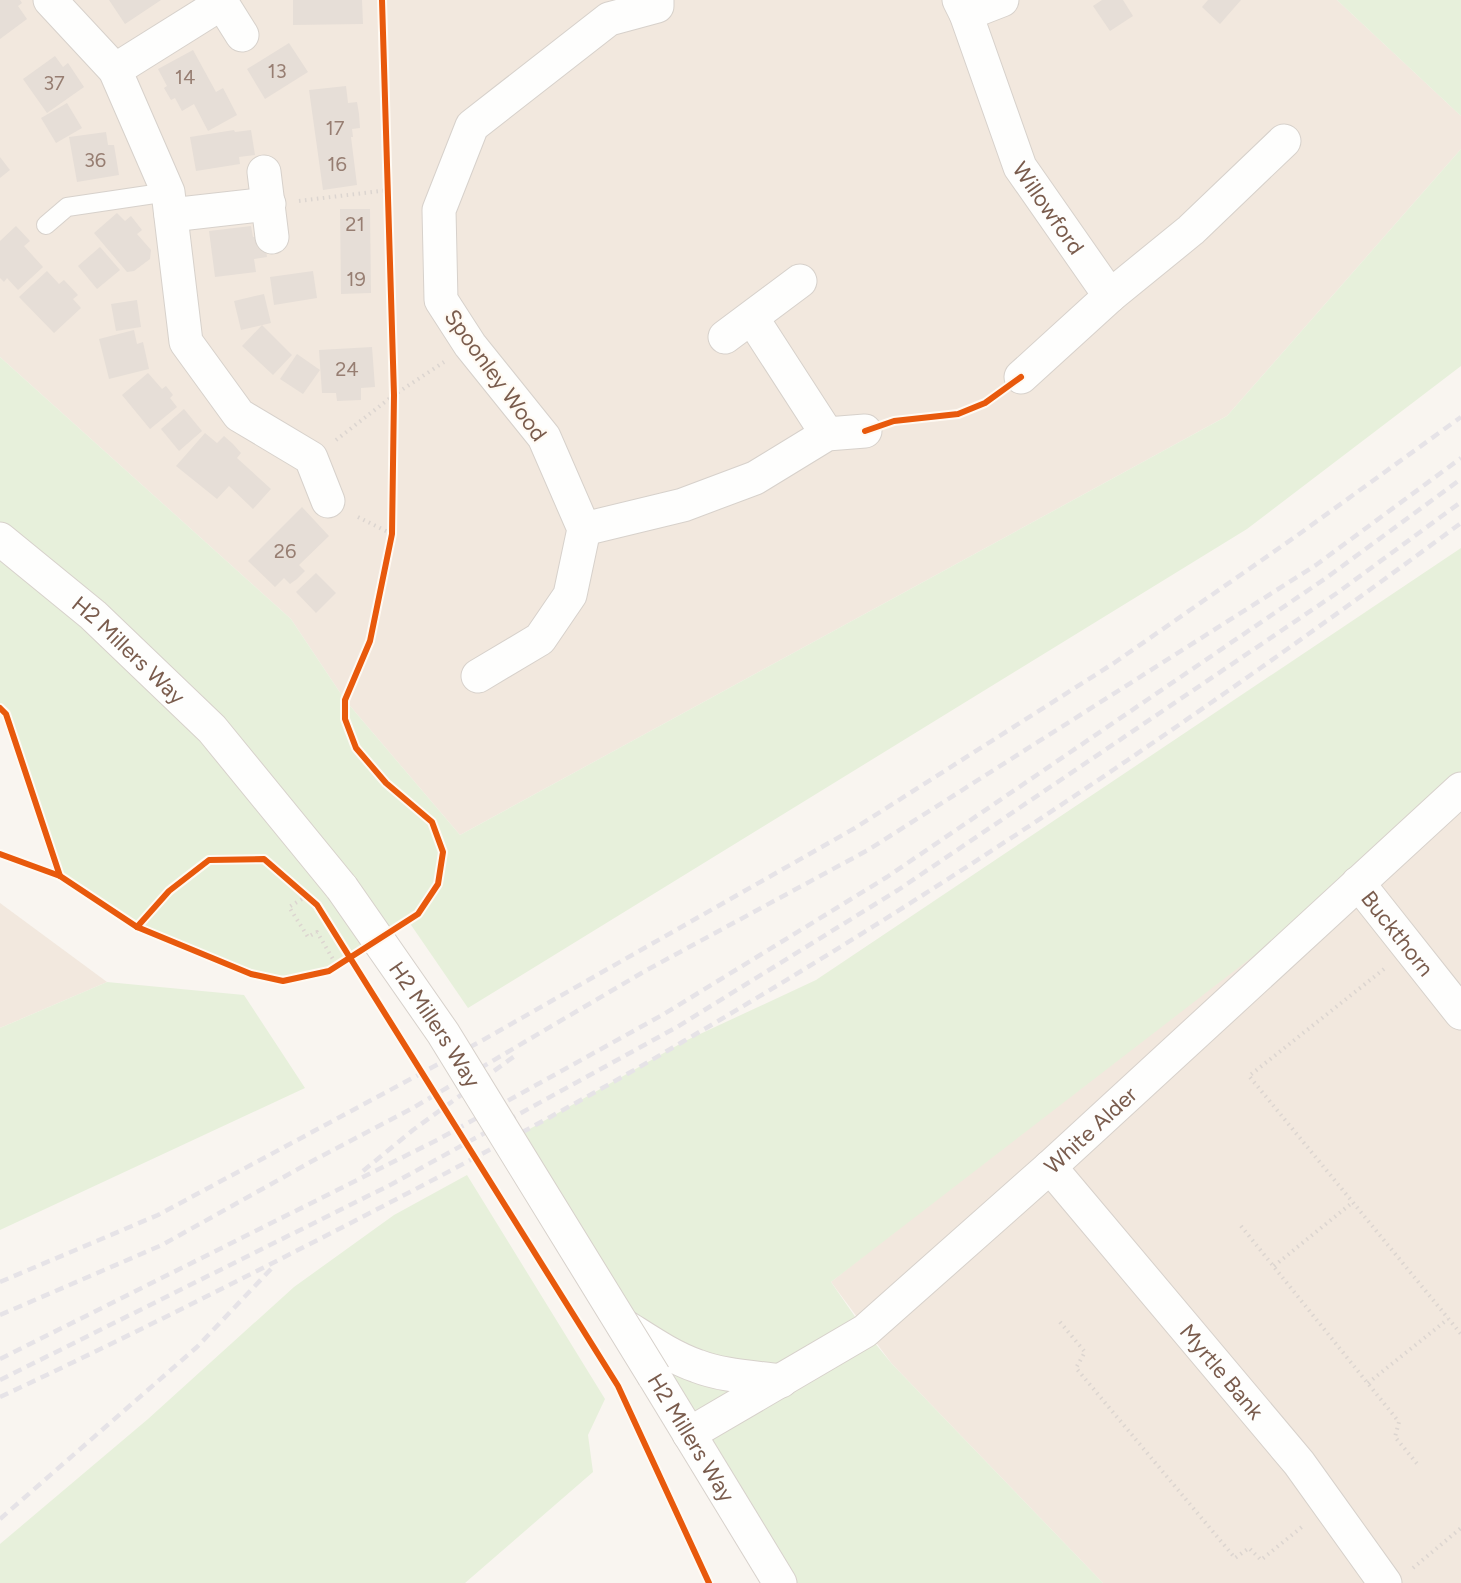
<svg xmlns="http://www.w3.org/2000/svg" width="1461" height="1583" font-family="Figtree,sans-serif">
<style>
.residential{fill:#f2e8de}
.green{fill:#e7f0db}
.building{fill:#e6ded7}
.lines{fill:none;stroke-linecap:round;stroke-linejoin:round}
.service-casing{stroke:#d7d1cb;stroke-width:20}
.minor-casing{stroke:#d7d1cb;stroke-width:35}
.tertiary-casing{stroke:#d7d1cb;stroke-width:35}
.path{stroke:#dcd5d0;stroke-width:4;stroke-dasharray:1.5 4.5;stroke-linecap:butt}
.service{stroke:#fefefd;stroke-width:18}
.minor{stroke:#fefefd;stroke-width:33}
.tertiary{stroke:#fefefd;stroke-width:33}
.rail{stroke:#e6e3e7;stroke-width:4.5;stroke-dasharray:9 6;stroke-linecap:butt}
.tertiary-bridge-casing{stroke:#d7d1cb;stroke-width:35;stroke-linecap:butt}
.tertiary-bridge{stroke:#fefefd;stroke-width:33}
.cycleway-casing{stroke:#fffaf3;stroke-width:10}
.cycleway{stroke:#e8590c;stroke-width:6}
.labels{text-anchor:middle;stroke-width:4.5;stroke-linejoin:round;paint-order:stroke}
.number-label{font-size:20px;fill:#977e72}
.street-label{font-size:22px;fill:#7a5c4d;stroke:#fffaf3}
</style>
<rect width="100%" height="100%" fill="#f9f5f0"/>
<!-- residential -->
<g class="residential">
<polygon points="0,0 1337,0 1461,116 1461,149 1227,416 460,835 345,700 291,619 0,357"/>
<polygon points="1461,790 1461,1583 1103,1583 892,1364 831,1282 1254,942"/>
<polygon points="0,903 107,982 0,1028"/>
</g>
<!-- green -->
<g class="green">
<polygon points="1337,0 1461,0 1461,116"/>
<polygon points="1461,149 1461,366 1247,529 468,1008 409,922 414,916 329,971 283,981 251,974 137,927 60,876 6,714 0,708 0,357 291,619 345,700 460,835 1227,416"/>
<polygon points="1461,548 1461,796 831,1282 865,1331 892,1364 1103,1583 780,1583 512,1139 685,1041 816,980"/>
<polygon points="107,982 244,995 305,1088 0,1230 0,1028"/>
<polygon points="467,1175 605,1399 588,1435 593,1472 465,1583 0,1583 0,1544 148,1419 294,1287 394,1215"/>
</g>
<!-- building -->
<g class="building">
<polygon points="0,0 20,0 22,3 18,6 27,19 0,39"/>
<polygon points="109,0 161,0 125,24"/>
<polygon points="293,0 362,0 363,24 293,25"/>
<polygon points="1102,0 1123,0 1133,16 1110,31 1093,6"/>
<polygon points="1208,0 1241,0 1220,24 1202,7"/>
<polygon points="289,43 308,72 265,99 247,69"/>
<polygon points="193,50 216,92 223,88 237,115 208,131 194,104 182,111 175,98 171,100 164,88 167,86 158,69"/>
<polygon points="55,56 63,67 68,63 84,87 47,113 23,79"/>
<polygon points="346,86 348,103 357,102 359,114 360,128 352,129 353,137 351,137 357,185 323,190 309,90"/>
<polygon points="67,103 82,128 56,143 41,118"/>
<polygon points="234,130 235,132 251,130 255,155 239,157 240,164 196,171 190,137"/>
<polygon points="106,132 108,145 114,145 119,175 77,182 69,137"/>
<polygon points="0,157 10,170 0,178"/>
<polygon points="340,209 370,209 371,293 341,294"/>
<polygon points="117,213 125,221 131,216 142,230 137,234 151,250 150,259 134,271 127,272 94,233"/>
<polygon points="16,226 30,241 24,246 43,267 18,290 7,278 4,282 0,278 0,241"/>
<polygon points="251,226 253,237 264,236 267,257 254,259 256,272 215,277 209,231"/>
<polygon points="100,247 120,270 97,289 78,266"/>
<polygon points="47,271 59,284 64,280 78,295 73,299 81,308 54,333 19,297"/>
<polygon points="313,271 317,298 274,305 270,277"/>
<polygon points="264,294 271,323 241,330 234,301"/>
<polygon points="137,300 141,327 116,331 111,304"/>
<polygon points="262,325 292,355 273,375 242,346"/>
<polygon points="134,330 137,344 143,342 149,369 109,379 99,339"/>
<polygon points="372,347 375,387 361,388 361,400 337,401 336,393 322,393 319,350"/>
<polygon points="297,354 320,370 303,394 280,379"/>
<polygon points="148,373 162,389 166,386 173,395 170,398 177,407 150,429 122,395"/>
<polygon points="184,409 202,431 179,451 161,429"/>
<polygon points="205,433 217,443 224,436 233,444 241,453 237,458 271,489 253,509 229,486 217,499 176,466"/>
<polygon points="302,507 329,536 299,565 305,571 297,579 290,584 284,578 275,587 248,561"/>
<polygon points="316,573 336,593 316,613 296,592"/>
</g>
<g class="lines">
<defs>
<polyline id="service" points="46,225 67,207 168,192"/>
<g id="minor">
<polyline points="50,0 115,70 168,192 186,342 239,415 311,458 328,501"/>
<polyline points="220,0 242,35"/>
<path id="s1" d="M959 0 966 14 1020 167 1110 296 1191 230 1284 141"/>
<polyline points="966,14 1002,0"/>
<polyline points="115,70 222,3"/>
<polyline points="264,172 272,237"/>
<polyline points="171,215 269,204"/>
<polyline points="752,318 827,434"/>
<polyline points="725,337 800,281"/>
<polyline points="1021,377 1110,296"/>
<polyline points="584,529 683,505 755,478 827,434 865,431"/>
<polyline points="478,676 540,639 570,595 584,529 544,437 470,345 441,300 439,210 472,126 609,19 657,6 657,0"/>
<path id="s2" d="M1358 883 1461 1013"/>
<path id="s3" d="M1050 1167 1299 1463 1385 1583"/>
<path id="s4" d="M689 1434 865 1331 1050 1167 1461 789"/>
</g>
<g id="tertiary">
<path id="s5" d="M0 539 93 615 212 729 342 888"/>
<path d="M623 1325C647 1340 671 1357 697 1366 723 1376 753 1377 781 1381"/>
<path id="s6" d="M654 1376 780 1583"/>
</g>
</defs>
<!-- service casing -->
<use href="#service" class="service-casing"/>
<!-- minor casing -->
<use href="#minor" class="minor-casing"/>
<!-- tertiary casing -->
<use href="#tertiary" class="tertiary-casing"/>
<!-- path -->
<g class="path">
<polyline points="299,201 388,190"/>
<polyline points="336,440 394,395 444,362"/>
<polyline points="358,517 392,534"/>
<polyline points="307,896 289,907 308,937 317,932 337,966"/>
<polyline points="1384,969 1249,1076 1461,1334"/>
<polyline points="1241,1226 1399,1422 1395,1437 1419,1466"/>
<polyline points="1274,1266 1353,1202"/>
<polyline points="1060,1322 1085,1352 1076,1368 1235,1558 1249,1548 1261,1560 1303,1526"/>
<polyline points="1368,1383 1448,1319"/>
<polyline points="1413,1568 1461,1528"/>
</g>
<!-- service -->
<use href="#service" class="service"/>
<!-- minor -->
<use href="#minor" class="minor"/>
<!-- tertiary -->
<use href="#tertiary" class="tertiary"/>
<!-- rail -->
<g class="rail">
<polyline points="363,1171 413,1130 516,1055"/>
<polyline points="0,1282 158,1215 483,1040 855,828 1114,663 1295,537 1461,417"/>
<polyline points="0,1315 162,1245 316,1159 411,1109 645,971 868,850 1316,565 1461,458"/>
<polyline points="0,1359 439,1139 664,1014 887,877 1326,578 1461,479"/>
<polyline points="0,1380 392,1184 677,1027 898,890 1337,593 1461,502"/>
<path d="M0 1397C124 1339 246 1277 368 1214 475 1158 581 1102 684 1041 953 884 1211 708 1461 523"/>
<polyline points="0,1519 197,1347 271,1269"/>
</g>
<defs>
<g id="tertiary-bridge">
<path id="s7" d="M342 888 443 1033 654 1376"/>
</g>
</defs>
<!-- tertiary-bridge casing -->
<use href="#tertiary-bridge" class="tertiary-bridge-casing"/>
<!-- tertiary-bridge -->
<use href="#tertiary-bridge" class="tertiary-bridge"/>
<defs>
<g id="cycleway">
<polyline points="865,431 894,421 958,414 985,403 1021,377"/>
<polyline points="0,708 6,714 60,876"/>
<polyline points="0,854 60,876 137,927 251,974 283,981 329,971 418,914 438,884 443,852 432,822 386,783 356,748 345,719 345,700 370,641 392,534 394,395 382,0"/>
<polyline points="137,927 169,891 209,860 264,859 317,905 618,1386 709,1583"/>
</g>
</defs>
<!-- cycleway casing -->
<use href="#cycleway" class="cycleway-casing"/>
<!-- cycleway -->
<use href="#cycleway" class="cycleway"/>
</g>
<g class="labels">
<!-- number labels -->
<g class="number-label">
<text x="277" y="78">13</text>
<text x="185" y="84">14</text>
<text x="54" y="90">37</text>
<text x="335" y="135">17</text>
<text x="95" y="167">36</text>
<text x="337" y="171">16</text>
<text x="355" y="231">21</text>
<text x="356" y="286">19</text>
<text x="347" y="376">24</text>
<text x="285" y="558">26</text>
</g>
<!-- street labels -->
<g class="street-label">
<text dy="8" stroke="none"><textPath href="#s1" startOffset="228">Willowford</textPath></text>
<text transform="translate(496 375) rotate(54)" y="8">Spoonley Wood</text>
<text dy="8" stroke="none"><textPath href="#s5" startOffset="170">H2 Millers Way</textPath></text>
<text dy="8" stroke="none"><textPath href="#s2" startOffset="64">Buckthorn</textPath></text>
<text dy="8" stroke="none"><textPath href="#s7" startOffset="165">H2 Millers Way</textPath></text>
<text dy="8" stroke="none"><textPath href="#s4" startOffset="506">White Alder</textPath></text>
<text dy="8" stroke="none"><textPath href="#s3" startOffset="267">Myrtle Bank</textPath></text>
<text dy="8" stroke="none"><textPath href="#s6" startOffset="72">H2 Millers Way</textPath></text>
</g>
</g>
</svg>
